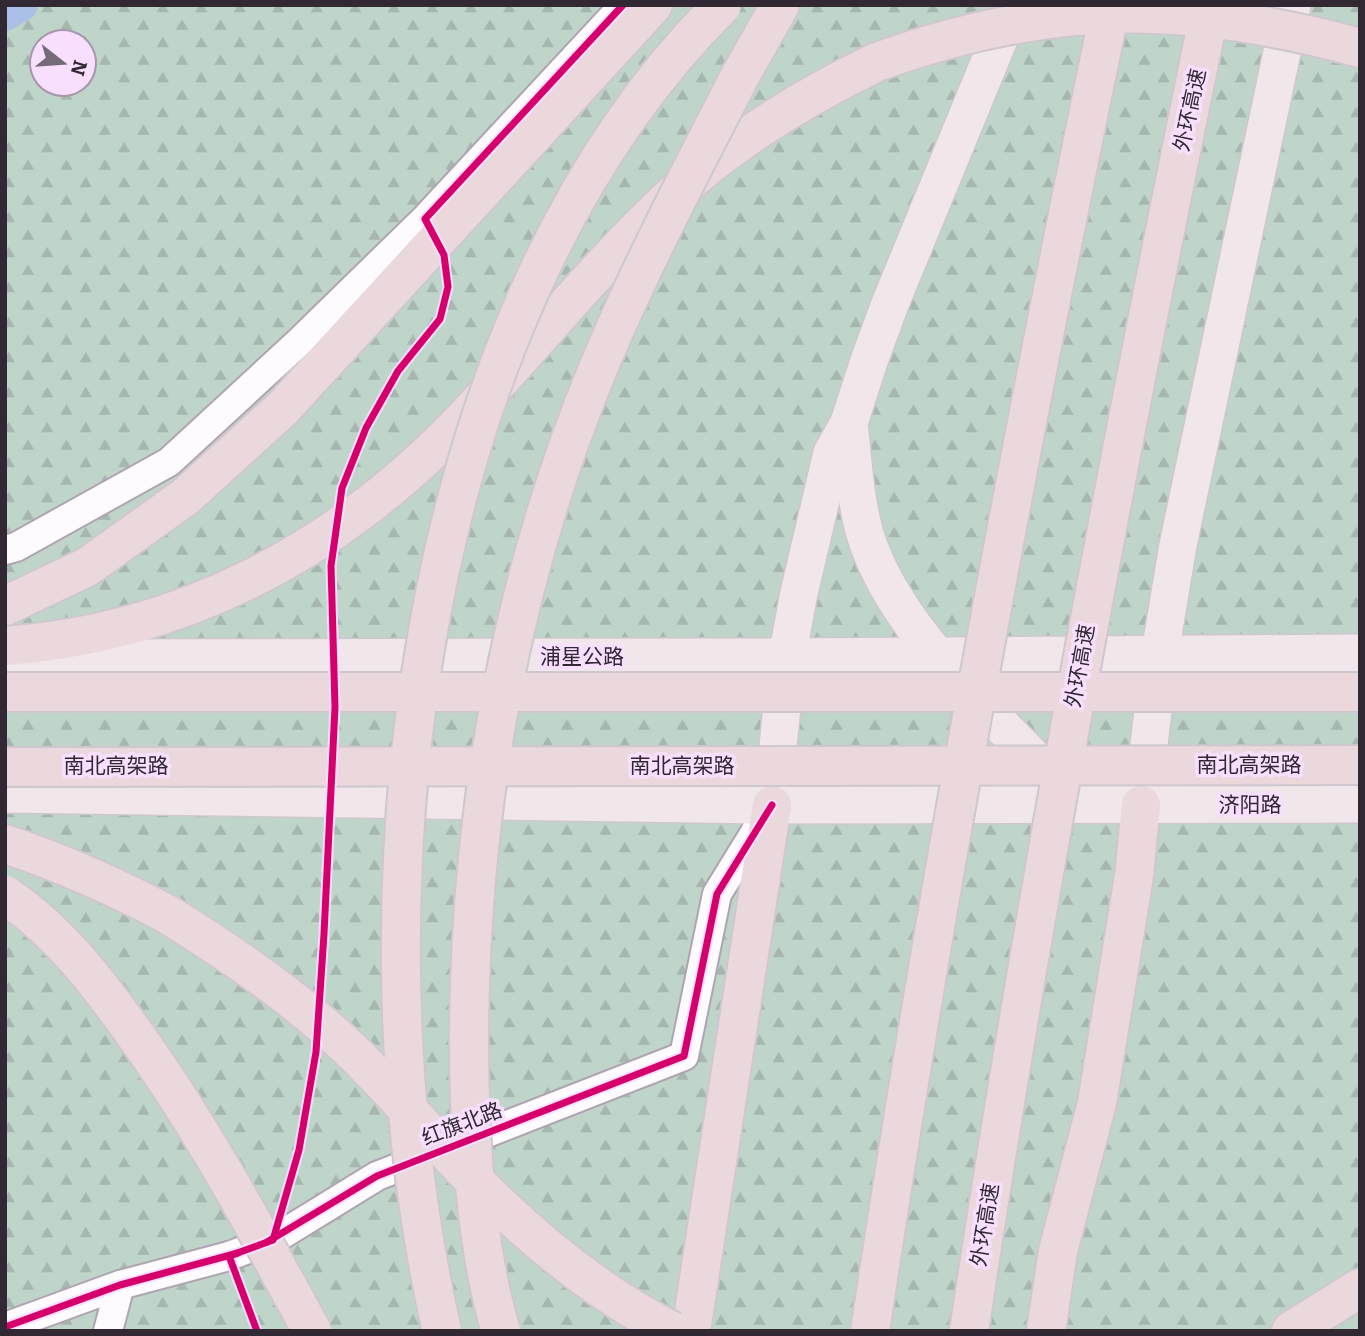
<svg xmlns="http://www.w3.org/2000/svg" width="1365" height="1336" font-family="Bitter,'Noto Sans SC',serif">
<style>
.forest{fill:url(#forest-firs);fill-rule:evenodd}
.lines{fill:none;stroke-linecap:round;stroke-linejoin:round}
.canal{stroke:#aac0e7;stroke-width:32}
.minor-casing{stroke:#afa5b2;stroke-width:32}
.major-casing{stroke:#cec7cf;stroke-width:40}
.highway-casing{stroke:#cec7cf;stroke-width:42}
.minor{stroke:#fdfbfe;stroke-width:28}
.major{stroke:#f1e6e9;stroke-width:37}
.highway{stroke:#ead8dc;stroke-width:38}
.highway-bridge-casing{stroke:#cec7cf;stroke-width:42;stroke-linecap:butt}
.highway-bridge{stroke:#ead8dc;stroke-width:38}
.cycleway-casing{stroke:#f8dffe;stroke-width:11}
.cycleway{stroke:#d6006c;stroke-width:7}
.labels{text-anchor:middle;stroke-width:7;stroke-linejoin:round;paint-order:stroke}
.street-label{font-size:21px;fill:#312834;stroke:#f8dffe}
</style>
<defs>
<pattern id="forest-firs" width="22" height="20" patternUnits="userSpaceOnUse" patternTransform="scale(1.75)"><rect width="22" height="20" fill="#c0d5ca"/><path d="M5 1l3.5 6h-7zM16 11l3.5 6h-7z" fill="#a5b7ae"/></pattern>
</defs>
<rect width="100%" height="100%" fill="#f4e6f7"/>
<!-- forest -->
<path class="forest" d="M5 5H1360V1331H5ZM42 42H84V84H42Z"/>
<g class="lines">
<!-- canal -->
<polyline class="canal" points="5,15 22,5"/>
<defs>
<g id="minor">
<polyline points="5,550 16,547 169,462 299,342 425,219 624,5"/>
<polyline points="5,1327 120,1285 229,1256 273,1240 377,1176 684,1056 717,894 765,816"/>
<polyline points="108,1331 120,1285"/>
</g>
<g id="major">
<path d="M849 423C853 459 855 499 865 534 893 628 991 713 1057 782"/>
<polyline points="20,658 787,657 1360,653"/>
<polyline points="5,794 772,805 1360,804"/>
<polyline points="1143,794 1160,653 1178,545 1292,5"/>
<polyline points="773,796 787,657 799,593 832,453 849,423 869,361 890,304 1013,5"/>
</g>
<g id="highway">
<polyline points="740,76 780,5"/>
<polyline points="5,606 87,567 185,497 282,409 653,5"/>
<path d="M5 646C182 633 334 552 456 427 529 352 594 269 670 198 732 141 802 98 877 62"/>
<path d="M5 844C62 863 114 886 167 914"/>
<polyline points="691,1331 772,805"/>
<polyline points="1046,1331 1058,1251 1097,1103 1134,876 1141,805"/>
<polyline points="1291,1331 1360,1288"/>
</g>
</defs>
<!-- minor casing -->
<use href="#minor" class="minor-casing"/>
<!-- major casing -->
<use href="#major" class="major-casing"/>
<!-- highway casing -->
<use href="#highway" class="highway-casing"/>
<!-- minor -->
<use href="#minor" class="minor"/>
<!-- major -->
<use href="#major" class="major"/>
<!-- highway -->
<use href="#highway" class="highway"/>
<defs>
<g id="highway-bridge">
<path d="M877 62C1049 0 1184 0 1360 48"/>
<polyline points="5,692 1360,692"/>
<polyline points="5,767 1360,765"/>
<path d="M5 895C62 933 102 988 141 1043 206 1135 258 1232 312 1331"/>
<path d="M167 914C235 956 300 1001 358 1057 395 1094 430 1135 467 1173 527 1235 595 1292 672 1331"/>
<path d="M442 1331C347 916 407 318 722 5"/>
<path d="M501 1331C474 1243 469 1130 469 1038 470 810 510 582 597 371 639 270 690 173 740 76"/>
<path d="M870 1331C937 886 1019 445 1111 5"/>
<path d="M969 1331C1036 886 1120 445 1211 5"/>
</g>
</defs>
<!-- highway-bridge casing -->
<use href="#highway-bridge" class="highway-bridge-casing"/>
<!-- highway-bridge -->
<use href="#highway-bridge" class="highway-bridge"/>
<defs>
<g id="cycleway">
<polyline points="267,1242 377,1176 684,1056 717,894 772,805"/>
<polyline points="5,1327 120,1285 238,1253"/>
<polyline points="257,1331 229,1256 273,1240 299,1150 316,1052 324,934 335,707 331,566 342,488 366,428 398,371 440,319 448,287 444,255 425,219 623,5"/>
</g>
</defs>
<!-- cycleway casing -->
<use href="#cycleway" class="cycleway-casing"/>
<!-- cycleway -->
<use href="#cycleway" class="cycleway"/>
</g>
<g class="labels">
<!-- street labels -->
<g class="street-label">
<text transform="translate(1190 110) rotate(-78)" y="7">外环高速</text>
<text x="582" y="664">浦星公路</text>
<text transform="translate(1080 666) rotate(-80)" y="7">外环高速</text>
<text x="1249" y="772">南北高架路</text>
<text x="116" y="773">南北高架路</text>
<text x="682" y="773">南北高架路</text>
<text x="1250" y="812">济阳路</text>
<text transform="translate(462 1124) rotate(-21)" y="7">红旗北路</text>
<text transform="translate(985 1225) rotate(-81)" y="7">外环高速</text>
</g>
</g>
<!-- border -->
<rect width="1365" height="1336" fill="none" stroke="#312834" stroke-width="14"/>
<!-- north arrow -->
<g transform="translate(63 63) rotate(107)"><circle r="33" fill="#f8dffe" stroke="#a896ad" stroke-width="2"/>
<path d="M0-5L12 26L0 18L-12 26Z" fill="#756a78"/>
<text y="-10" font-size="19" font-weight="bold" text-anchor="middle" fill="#312834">N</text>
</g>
</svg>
